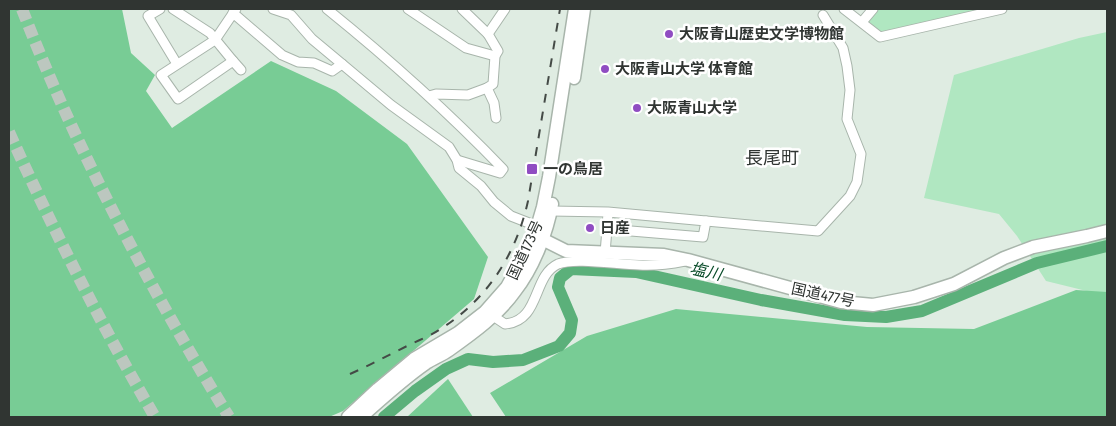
<svg xmlns="http://www.w3.org/2000/svg" width="1116" height="426" font-family="'Fira Sans Condensed','Noto Sans JP',sans-serif">
<style>
.green{fill:#b0e7c1}
.forest{fill:#78cc95}
.lines{fill:none;stroke-linecap:round;stroke-linejoin:round}
.river{stroke:#5bb07a;stroke-width:12}
.highway-tunnel{stroke:#bcc7bf;stroke-width:12;stroke-dasharray:12 6;stroke-linecap:butt}
.minor-casing{stroke:#a8b5ab;stroke-width:11}
.highway-casing{stroke:#a8b5ab;stroke-width:15}
.minor{stroke:#fff;stroke-width:9}
.highway{stroke:#fff;stroke-width:12}
.rail{stroke:#444a46;stroke-width:2;stroke-dasharray:9 9;stroke-linecap:butt}
.poi-dot{fill:#904dc2;stroke:#fff;stroke-width:2}
.labels{text-anchor:middle;stroke-width:5;stroke-linejoin:round;paint-order:stroke}
.poi-label{font-size:15px;font-weight:bold;fill:#303532;stroke:#fff;text-anchor:start}
.street-label{font-size:15px;fill:#303532;stroke:#fff}
.water-label{font-size:16px;font-style:italic;fill:#074b28;stroke:#fff}
.quarter-label{font-size:18px;fill:#303532;stroke:#fff}
</style>
<rect width="100%" height="100%" fill="#dfece2"/>
<!-- green -->
<g class="green">
<polygon points="874,9 988,9 879,34 864,22"/>
<polygon points="1107,32 1107,296 1046,281 1017,236 999,214 924,198 954,75 1079,38"/>
</g>
<!-- forest -->
<g class="forest">
<polygon points="9,9 122,9 131,53 155,75 146,91 172,128 271,61 336,91 407,144 488,257 474,299 343,411 329,417 9,417"/>
<polygon points="1076,290 1107,292 1107,417 506,417 490,393 587,336 676,309 867,327 974,329"/>
<polygon points="448,379 473,417 407,417"/>
</g>
<g class="lines">
<!-- river -->
<polyline class="river" points="384,417 415,391 446,369 468,359 493,362 523,360 559,346 570,333 572,320 558,287 560,278 571,269 636,272 761,300 845,315 886,317 922,311 1037,263 1107,246"/>
<!-- highway-tunnel -->
<g class="highway-tunnel">
<path d="M22 9C77 151 149 287 229 417"/>
<path d="M9 132C53 229 101 325 155 417"/>
</g>
<defs>
<g id="minor">
<polyline points="160,9 148,16 177,64"/>
<polyline points="173,9 210,33 233,61"/>
<polyline points="236,9 215,40 161,75 178,99 233,61 241,70"/>
<polyline points="273,9 291,15 312,39 342,64 391,105 449,147 457,160 459,168 481,186 494,202 511,216 529,223 536,231"/>
<path d="M327 9C389 59 448 112 503 169L500 173 457 160"/>
<polyline points="408,9 466,48 495,56"/>
<polyline points="462,9 488,34"/>
<polyline points="844,9 880,37 1002,9"/>
<polyline points="233,13 282,55 298,62 314,63 332,71 342,64"/>
<polyline points="862,22 873,9"/>
<polyline points="429,96 436,94 468,95 487,88"/>
<polyline points="496,118 494,103 487,88 493,84 495,56 498,51 488,34 505,9"/>
<polyline points="551,211 608,212 706,221 703,237 607,229 608,212"/>
<polyline points="706,221 818,231 850,196 857,182 861,154 847,119 850,90 847,66 843,48 823,15"/>
<polyline points="605,253 607,229"/>
<path d="M493 316 505 324C541 321 532 276 558 264 575 257 619 265 639 265 654 266 670 264 685 261"/>
</g>
<g id="highway">
<polyline points="574,78 584,9"/>
<polyline points="536,231 542,239 566,251 664,255 688,260 841,302 873,305 914,297 954,284 1004,258 1033,247 1087,236 1107,231"/>
<polyline points="348,417 378,389 414,359 458,333 485,312 507,287 529,247 536,231 543,207 549,177 575,9"/>
<path d="M361 417C382 398 403 379 426 363 434 358 442 355 449 350 473 333 498 315 515 291 533 268 547 233 552 204"/>
</g>
</defs>
<!-- minor casing -->
<use href="#minor" class="minor-casing"/>
<!-- highway casing -->
<use href="#highway" class="highway-casing"/>
<!-- minor -->
<use href="#minor" class="minor"/>
<!-- highway -->
<use href="#highway" class="highway"/>
<!-- rail -->
<path class="rail" d="M350 374C370 365 389 355 409 345 419 340 430 336 439 330 487 300 516 255 528 201L560 9"/>
</g>
<!-- markers -->
<g class="poi-dot">
<circle cx="669" cy="34" r="5"/>
<circle cx="605" cy="69" r="5"/>
<circle cx="637" cy="108" r="5"/>
<rect x="526" y="163" width="12" height="12" rx="2.5"/>
<circle cx="590" cy="228" r="5"/>
</g>
<g class="labels">
<!-- poi labels -->
<g class="poi-label">
<text x="679" y="39">大阪青山歴史文学博物館</text>
<text x="615" y="74">大阪青山大学 体育館</text>
<text x="647" y="113">大阪青山大学</text>
<text x="543" y="174">一の鳥居</text>
<text x="600" y="233">日産</text>
</g>
<!-- street labels -->
<g class="street-label">
<text transform="translate(525 250) rotate(-65)" y="5">国道173号</text>
<text transform="translate(823 295) rotate(12)" y="5">国道477号</text>
</g>
<!-- water labels -->
<g class="water-label">
<text transform="translate(706 271) rotate(13)" y="6">塩川</text>
</g>
<!-- quarter labels -->
<g class="quarter-label">
<text x="772" y="164">長尾町</text>
</g>
</g>
<!-- border -->
<rect width="1116" height="426" fill="none" stroke="#303532" stroke-width="20"/>
</svg>
